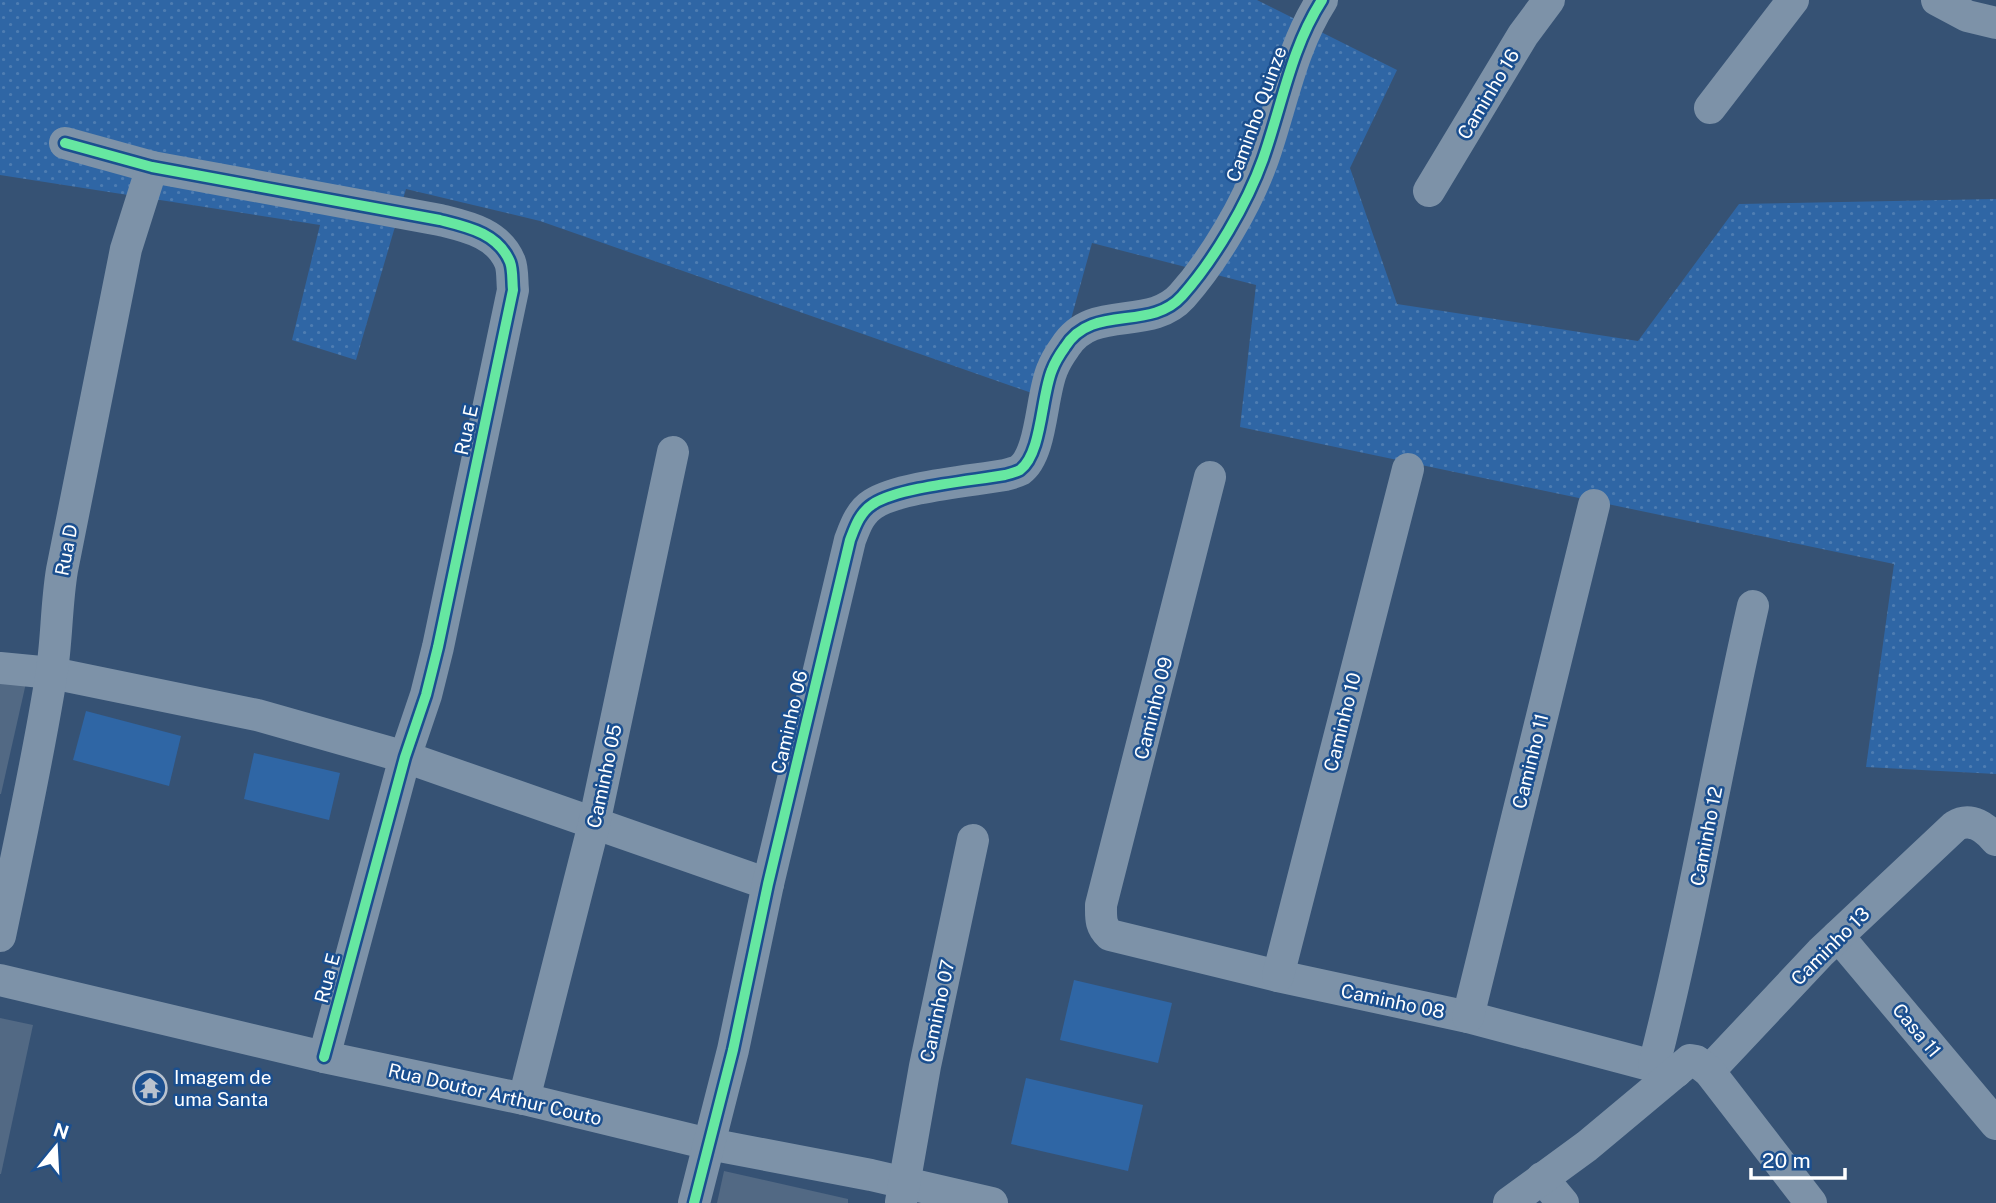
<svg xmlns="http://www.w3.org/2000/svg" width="1996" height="1203" font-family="'Public Sans',sans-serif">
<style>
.grass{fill:url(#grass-dots)}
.pitch{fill:#2f66a5}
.building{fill:#526984}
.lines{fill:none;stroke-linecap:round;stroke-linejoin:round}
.minor{stroke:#7d92a8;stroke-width:32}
.cycleway-casing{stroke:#1b4f8f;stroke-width:15}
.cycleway{stroke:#66e7a1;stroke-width:10}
.labels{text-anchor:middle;stroke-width:5;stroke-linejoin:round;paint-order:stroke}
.street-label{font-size:19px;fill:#fff;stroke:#1b4f8f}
.poi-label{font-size:19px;fill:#fff;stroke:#1b4f8f;text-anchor:start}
</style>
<defs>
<pattern id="grass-dots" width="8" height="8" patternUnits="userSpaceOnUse" patternTransform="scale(1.75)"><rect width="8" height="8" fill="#2f66a5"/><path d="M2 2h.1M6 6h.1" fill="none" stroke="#4e7db2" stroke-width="1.8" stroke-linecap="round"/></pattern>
</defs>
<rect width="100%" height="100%" fill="#365274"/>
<!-- grass -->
<polygon class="grass" points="0,0 1257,0 1397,70 1350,168 1397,304 1638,341 1739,204 1996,199 1996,774 1866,767 1894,564 1240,427 1256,285 1092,243 1049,399 540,221 406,189 356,360 292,340 320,225 0,175"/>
<!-- pitch -->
<g class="pitch">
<polygon points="86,711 181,736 169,786 73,760"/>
<polygon points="254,753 340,773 329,820 244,799"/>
<polygon points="1074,980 1172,1003 1158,1063 1060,1040"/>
<polygon points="1026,1078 1143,1105 1128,1171 1011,1144"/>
</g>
<!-- building -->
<g class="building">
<polygon points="0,677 26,683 1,794 0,794"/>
<polygon points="0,1018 33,1025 1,1174 0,1174"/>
<polygon points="724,1171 848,1199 848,1203 717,1203"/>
</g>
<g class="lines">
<!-- minor -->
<g class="minor">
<polyline points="1937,0 1967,16 1996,23"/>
<polyline points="1710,108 1793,0"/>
<path d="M65 143 152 167 440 220C468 227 498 233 510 262 513 270 512 281 513 290L438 647 426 695 405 757 324 1057"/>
<polyline points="1429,191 1523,35 1549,0"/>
<path d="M1210 477 1101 905C1101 918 1100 926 1110 935L1278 976 1468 1017 1676 1072"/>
<polyline points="0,668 52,673 257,715 405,757 768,884"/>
<path d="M0 936C18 850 37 764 51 677 57 642 56 606 62 570L126 249 152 167"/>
<polyline points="1838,936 1996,1124"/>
<polyline points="1278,976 1408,469"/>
<polyline points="0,980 324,1057 524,1099 709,1144 871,1175 992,1203"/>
<polyline points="1468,1017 1594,505"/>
<path d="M1654 1065C1693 913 1718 759 1753 606"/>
<path d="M1709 1071 1821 952 1955 826C1971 816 1986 828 1996 840"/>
<polyline points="524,1099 594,824 673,452"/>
<polyline points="1542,1178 1563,1203"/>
<polyline points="901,1202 925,1066 973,840"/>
<path d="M694 1203 733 1050 768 884 850 540C855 527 860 512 873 504 899 487 971 481 1005 475 1009 474 1016 472 1020 470 1042 454 1041 396 1052 370 1055 362 1060 354 1065 347 1092 303 1150 332 1182 296 1214 260 1247 204 1263 159 1282 105 1291 48 1322 0"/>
<polyline points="1509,1203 1587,1146 1690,1060 1696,1061 1709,1071 1811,1203"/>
</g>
<defs>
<g id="cycleway">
<path d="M65 143 152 167 440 220C468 227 498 233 510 262 513 270 512 281 513 290L438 647 426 695 405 757 324 1057"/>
<path d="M694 1203 733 1050 768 884 850 540C855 527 860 512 873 504 899 487 971 481 1005 475 1009 474 1016 472 1020 470 1042 454 1041 396 1052 370 1055 362 1060 354 1065 347 1092 303 1150 332 1182 296 1214 260 1247 204 1263 159 1282 105 1291 48 1322 0"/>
</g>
</defs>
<!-- cycleway casing -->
<use href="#cycleway" class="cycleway-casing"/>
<!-- cycleway -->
<use href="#cycleway" class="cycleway"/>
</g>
<!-- icons -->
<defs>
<symbol id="temple-ring" viewBox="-11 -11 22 22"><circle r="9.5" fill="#1b4f8f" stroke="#b9c2ce" stroke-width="1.5"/><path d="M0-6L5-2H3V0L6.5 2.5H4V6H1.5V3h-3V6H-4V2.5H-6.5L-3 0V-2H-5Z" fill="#b9c2ce"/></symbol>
</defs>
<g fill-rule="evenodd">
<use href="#temple-ring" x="131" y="1069" width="38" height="38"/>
</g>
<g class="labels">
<!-- street labels -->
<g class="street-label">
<text transform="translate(1488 94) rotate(-59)" y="7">Caminho 16</text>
<text transform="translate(1256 114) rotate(-70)" y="7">Caminho Quinze</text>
<text transform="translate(466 430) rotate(-78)" y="7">Rua E</text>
<text transform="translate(66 550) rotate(-79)" y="7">Rua D</text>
<text transform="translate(1153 708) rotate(-76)" y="7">Caminho 09</text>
<text transform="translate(789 722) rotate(-77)" y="7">Caminho 06</text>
<text transform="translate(1342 722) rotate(-76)" y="7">Caminho 10</text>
<text transform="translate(1530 761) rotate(-76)" y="7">Caminho 11</text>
<text transform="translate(604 776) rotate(-78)" y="7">Caminho 05</text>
<text transform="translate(1706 836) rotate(-79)" y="7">Caminho 12</text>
<text transform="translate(1830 946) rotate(-45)" y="7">Caminho 13</text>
<text transform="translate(327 978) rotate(-75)" y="7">Rua E</text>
<text transform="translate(1393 1001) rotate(12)" y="7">Caminho 08</text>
<text transform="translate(937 1011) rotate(-78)" y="7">Caminho 07</text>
<text transform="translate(1917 1030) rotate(50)" y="7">Casa 11</text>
<text transform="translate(495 1094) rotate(13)" y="7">Rua Doutor Arthur Couto</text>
</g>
<!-- poi labels -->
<g class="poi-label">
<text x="174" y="1084">Imagem de<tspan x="174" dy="22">uma Santa</tspan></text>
</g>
</g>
<!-- north arrow -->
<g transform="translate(56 1147) rotate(18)" stroke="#1b4f8f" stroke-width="5" paint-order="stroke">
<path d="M0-5L12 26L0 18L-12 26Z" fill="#ffffff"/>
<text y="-10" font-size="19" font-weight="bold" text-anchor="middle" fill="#ffffff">N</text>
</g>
<!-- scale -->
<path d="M1751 1168v10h94v-10" fill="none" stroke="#ffffff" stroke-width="3.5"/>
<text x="1762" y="1168" font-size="21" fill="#ffffff" stroke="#1b4f8f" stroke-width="5" paint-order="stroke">20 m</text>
</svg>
